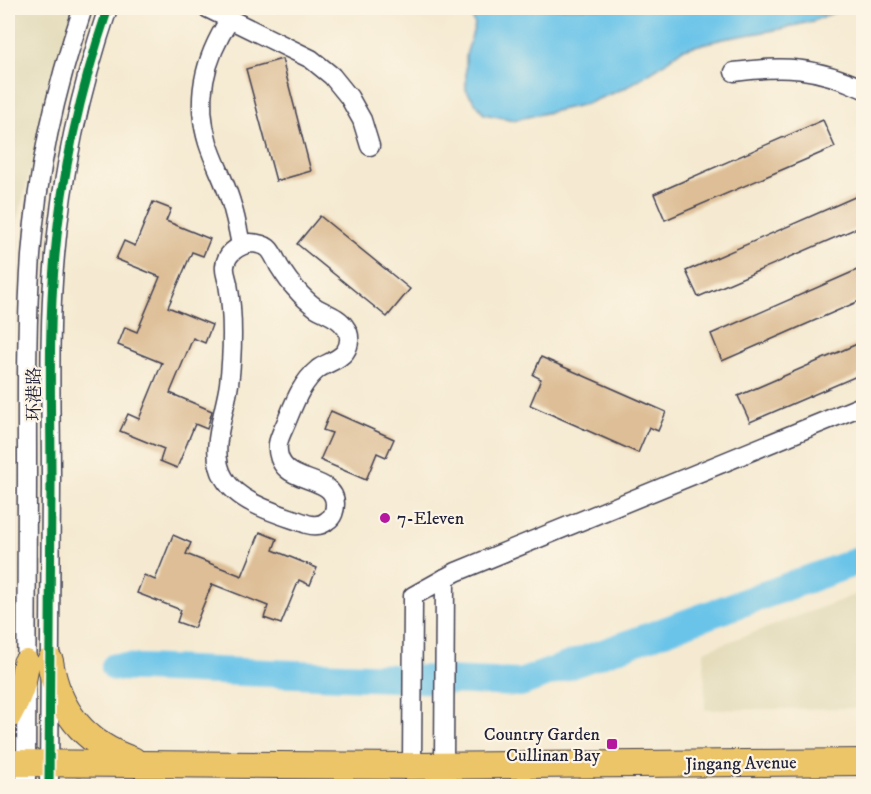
<svg xmlns="http://www.w3.org/2000/svg" width="871" height="794" font-family="'IM FELL DW Pica','Noto Serif SC',serif">
<style>
.built{fill:#e3dbba}
.water{fill:#6bc4e9;stroke:#467392;stroke-width:1.5}
.lines{fill:none;stroke-linecap:round;stroke-linejoin:round}
.river{stroke:#6bc4e9;stroke-width:28}
.building{fill:#ddbe96}
.minor-casing{stroke:#424052;stroke-width:21}
.highway-casing{stroke:#424052;stroke-width:28}
.minor{stroke:#fff;stroke-width:18}
.highway{stroke:#edc569;stroke-width:26}
.cycleway-casing{stroke:#fcf5e5;stroke-width:13}
.cycleway{stroke:#00873e;stroke-width:9}
.poi-dot{fill:#b5179e;stroke:#fcf5e5;stroke-width:2}
.labels{text-anchor:middle;stroke-width:4.5;stroke-linejoin:round;paint-order:stroke}
.street-label{font-size:18px;fill:#22223b;stroke:#fcf5e5}
.poi-label{font-size:18px;fill:#22223b;stroke:#fcf5e5;text-anchor:start}
</style>
<rect width="100%" height="100%" fill="#fcf5e5"/>
<filter id="ink" filterUnits="userSpaceOnUse"><feTurbulence type="fractalNoise" baseFrequency=".0167" numOctaves="2"/><feDisplacementMap in="SourceGraphic" scale="12" xChannelSelector="R" yChannelSelector="G"/><feConvolveMatrix kernelMatrix="1 2 1 2 8 2 1 2 1" color-interpolation-filters="sRGB"/></filter>
<filter id="wash" filterUnits="userSpaceOnUse"><feTurbulence type="fractalNoise" baseFrequency=".008" numOctaves="4" result="noise"/><feDisplacementMap in="SourceGraphic" scale="24" xChannelSelector="R" yChannelSelector="G"/><feGaussianBlur stdDeviation="1.35" result="paint"/><feColorMatrix in="noise" values="0 0 0 0 0 0 0 0 0 0 0 0 0 0 0 0 0 1.4 0 .05"/><feComposite in="paint" operator="in"/></filter>
<g filter="url(#wash)">
<rect width="100%" height="100%" fill="#f5ead1"/>
<!-- built -->
<g class="built">
<polygon points="8,8 74,8 10,248 8,248"/>
<polygon points="863,592 863,708 705,710 704,651"/>
</g>
<!-- water -->
<polygon class="water" points="469,8 845,8 813,21 781,29 723,39 683,49 659,67 625,88 586,104 514,120 484,114 466,90 466,55 475,25"/>
<g class="lines">
<!-- river -->
<polyline class="river" points="115,667 520,683 864,559"/>
</g>
<g id="blocks">
<!-- building -->
<g class="building">
<polygon points="282,59 311,171 276,181 246,69"/>
<polygon points="823,120 835,147 665,220 654,194"/>
<polygon points="864,193 864,225 698,297 686,271"/>
<polygon points="153,202 171,209 166,221 210,239 203,256 192,252 168,307 212,325 205,343 193,338 170,393 212,411 207,429 195,424 177,468 160,461 164,449 120,431 128,414 139,419 162,363 118,345 125,327 137,332 160,277 116,259 124,241 135,246"/>
<polygon points="320,216 410,289 387,317 297,244"/>
<polygon points="864,267 864,299 722,361 711,334"/>
<polygon points="864,341 864,373 750,422 738,396"/>
<polygon points="541,357 666,412 658,431 649,427 638,453 530,405 541,379 533,375"/>
<polygon points="331,411 394,439 386,457 377,453 366,480 320,460 332,433 323,430"/>
<polygon points="260,532 277,539 273,550 317,568 310,585 299,580 281,624 264,618 268,606 212,584 194,628 177,622 181,610 137,593 144,575 155,580 173,535 191,543 186,554 242,576"/>
</g>
</g>
</g>
<g filter="url(#ink)">
<use href="#blocks" fill-opacity="0" stroke="#424052" stroke-width="1.5"/>
<g class="lines">
<defs>
<g id="minor">
<polyline points="207,8 311,59 332,76 349,97 362,120 370,146"/>
<path d="M230 19C205 57 194 98 208 143 214 162 224 180 230 199 235 214 238 229 241 245"/>
<path d="M734 72C785 65 816 67 864 89"/>
<path d="M250 243C270 244 271 250 279 266 284 274 289 282 295 288 301 295 308 302 315 307 324 313 339 317 345 327 351 334 350 345 345 352 338 361 326 363 318 369 301 383 294 404 286 423 283 430 279 437 278 444 277 453 280 463 287 469 301 482 335 480 335 504 335 510 333 517 328 520 322 526 314 526 307 524 280 514 239 504 224 478 208 451 225 414 229 384 231 368 232 351 232 334 232 318 231 300 228 284 227 277 224 272 225 266 227 252 238 246 250 243Z"/>
<polyline points="444,765 445,578"/>
<polyline points="412,766 413,596 456,572 864,405"/>
<path d="M26 786C26 682 27 578 27 473 27 401 26 328 31 256 37 171 56 87 83 8"/>
<path d="M49 786C49 685 50 584 51 482 51 407 48 331 55 255 62 171 81 88 108 8"/>
</g>
<g id="highway">
<path d="M50 661C58 711 85 744 133 760"/>
<path d="M8 716C18 699 24 683 26 663"/>
<polyline points="8,763 412,766 864,762"/>
</g>
</defs>
<!-- minor casing -->
<use href="#minor" class="minor-casing"/>
<!-- highway casing -->
<use href="#highway" class="highway-casing"/>
<!-- minor -->
<use href="#minor" class="minor"/>
<!-- highway -->
<use href="#highway" class="highway"/>
<defs>
<path id="cycleway" d="M49 786C49 685 50 584 51 482 51 407 48 331 55 255 62 171 81 88 108 8"/>
</defs>
<!-- cycleway casing -->
<use href="#cycleway" class="cycleway-casing"/>
<!-- cycleway -->
<use href="#cycleway" class="cycleway"/>
</g>
</g>
<!-- markers -->
<g class="poi-dot">
<circle cx="385" cy="518" r="6"/>
<rect x="606" y="738" width="12" height="12" rx="3"/>
</g>
<g class="labels">
<!-- street labels -->
<g class="street-label">
<text transform="translate(34 394) rotate(-90)" y="6">环港路</text>
<text transform="translate(741 763) rotate(-1)" y="6">Jingang Avenue</text>
</g>
<!-- poi labels -->
<g class="poi-label">
<text x="397" y="524">7-Eleven</text>
<text x="600" y="740" text-anchor="end">Country Garden<tspan x="600" dy="21">Cullinan Bay</tspan></text>
</g>
</g>
<!-- margin -->
<rect width="871" height="794" fill="none" stroke="#fcf5e5" stroke-width="30"/>
</svg>
